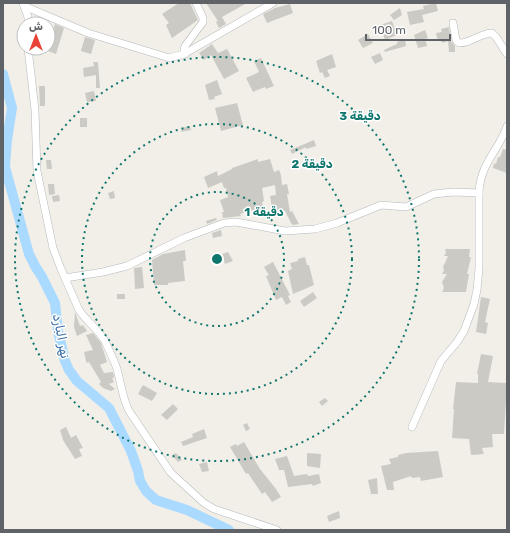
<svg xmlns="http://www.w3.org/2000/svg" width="510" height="533" font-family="Rubik,'Noto Sans Arabic',sans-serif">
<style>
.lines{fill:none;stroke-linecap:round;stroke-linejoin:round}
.river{stroke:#aadaff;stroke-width:10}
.building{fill:#cccac5}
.minor-casing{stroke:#b5b8bc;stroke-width:8}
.minor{stroke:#fff;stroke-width:7}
.ring{fill:none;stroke:#0f766e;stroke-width:2;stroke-dasharray:2 4}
.labels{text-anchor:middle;stroke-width:3;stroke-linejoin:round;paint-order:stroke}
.water-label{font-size:13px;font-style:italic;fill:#4174aa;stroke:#fff}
.centre{fill:#0f766e;stroke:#fff;stroke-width:2}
.ring-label{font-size:12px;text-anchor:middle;font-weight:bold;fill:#0f766e;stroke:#fff;stroke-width:3;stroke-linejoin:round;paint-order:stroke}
</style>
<rect width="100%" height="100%" fill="#f1efe8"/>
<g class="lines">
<!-- river -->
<polyline class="river" points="3,74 12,108 7,140 5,167 29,254 35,266 42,277 55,303 58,331 65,361 69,370 77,381 109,408 131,451 138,471 140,481 146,491 156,500 187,510 229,530"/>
</g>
<!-- building -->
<g class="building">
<polygon points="179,3 190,3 198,20 172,38 166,25 169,23 162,14"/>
<polygon points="206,3 247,3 222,17 226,24 219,28 216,22 218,21"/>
<polygon points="436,3 438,11 422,15 424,22 410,25 407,12 424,9 423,6"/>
<polygon points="290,4 293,13 267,23 263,14 275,8"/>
<polygon points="400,8 402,15 394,20 390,15"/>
<polygon points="392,21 397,35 385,40 380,25"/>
<polygon points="55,24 64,28 56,54 48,51 48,41 49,38 51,39"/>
<polygon points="449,27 451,41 455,46 455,52 449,52 448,41 443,43 437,38 436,33 442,32 441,29"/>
<polygon points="425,30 428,38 425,39 427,46 418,48 414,35"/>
<polygon points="368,34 373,43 363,48 358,40"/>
<polygon points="85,37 95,40 91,54 81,51"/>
<polygon points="405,39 406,46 385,52 384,50 397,44 397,42"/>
<polygon points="212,44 218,53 227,49 239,71 224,79 211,55 204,60 199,53"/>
<polygon points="34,48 42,48 40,55 34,53"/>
<polygon points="380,53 383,60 375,64 371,57"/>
<polygon points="332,54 336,67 327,70 330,76 325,78 322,72 320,73 316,61"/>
<polygon points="261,58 274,86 266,89 265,87 253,92 246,78 259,72 254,61"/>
<polygon points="93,62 98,62 100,88 96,88 96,75 84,77 83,68 94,66"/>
<polygon points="217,80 222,94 214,97 215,99 209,100 205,85"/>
<polygon points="39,86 45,86 45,106 40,106"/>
<polygon points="94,91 96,101 87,102 85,93"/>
<polygon points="237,103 243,125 221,131 215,108"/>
<rect x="80" y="118" width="7" height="9"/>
<polygon points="190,126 191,130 181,132 182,128"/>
<polygon points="314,140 316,146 306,149 306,147 292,154 290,150"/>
<polygon points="503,149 507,150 507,173 493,168 494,163 496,164 498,157 500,157"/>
<polygon points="258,159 258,162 270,159 274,172 279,170 281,175 282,185 287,184 289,194 287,194 290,212 292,211 299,224 293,225 291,223 285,211 273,214 270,196 276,195 275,185 262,188 264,201 262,202 264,211 258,213 257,209 240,214 241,216 223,218 222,212 224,212 220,200 228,197 226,188 224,188 222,182 208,188 204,177 217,171 218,176 232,169 232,168"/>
<polygon points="46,160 51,160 52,169 47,169"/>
<polygon points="48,184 54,184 55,194 49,195"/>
<polygon points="114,191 115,198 110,199 108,193"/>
<polygon points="59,195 60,201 53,202 52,196"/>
<polygon points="216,218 217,220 207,224 206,221"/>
<polygon points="221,230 222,236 213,238 212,233"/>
<polygon points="445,249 470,249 469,257 471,257 467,274 469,274 466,292 442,292 444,288 442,282 447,274 442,274 444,270 443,267 448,256 444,256 446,253"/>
<polygon points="185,250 186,261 183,261 185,281 168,283 168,285 154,285 152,260 163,254"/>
<polygon points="228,252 233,261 225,264 222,254"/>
<polygon points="305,257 307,265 309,265 314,285 293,294 288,271 292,269 290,263 298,261 298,259"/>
<polygon points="273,262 290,295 288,296 291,302 286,305 282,297 276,300 266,276 269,275 264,267"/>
<polygon points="142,267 144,288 135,289 134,268"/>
<polygon points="313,292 317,298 304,307 300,301"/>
<rect x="117" y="294" width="8" height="5"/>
<polygon points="481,297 490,299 485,322 488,323 486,334 476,332"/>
<polygon points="75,312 80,326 83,325 87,331 77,336 74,327"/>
<polygon points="93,333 101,343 107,362 100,365 104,373 113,372 114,378 112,378 114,382 109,384 115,389 111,391 103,388 99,384 101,382 89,362 87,363 86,361 84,352 93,350 86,335"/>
<polygon points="481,354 493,356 488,382 507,383 504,434 492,434 493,447 482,448 484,454 471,455 469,439 452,438 454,409 453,409 456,382 478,383 478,374 477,374"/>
<polygon points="143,385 157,393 152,401 138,394"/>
<polygon points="325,398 328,401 322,406 319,402"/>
<polygon points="173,404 178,409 167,420 161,415"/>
<polygon points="247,423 250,429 246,431 243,425"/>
<polygon points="66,427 71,438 76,435 83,448 79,449 82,456 75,459 63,440 60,430"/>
<polygon points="204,429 207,438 183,446 181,442 193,437 192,434"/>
<polygon points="244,442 260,469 276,489 281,497 272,502 265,492 262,494 248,473 246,474 230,447 236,444 237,446"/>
<polygon points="438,451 443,477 421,481 420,477 412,478 411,476 393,482 394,490 387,490 381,466 391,464 389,459 398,457 398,455 406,453"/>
<polygon points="176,453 182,460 178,462 172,455"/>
<polygon points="307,453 321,454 320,468 307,466"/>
<polygon points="287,456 294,476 307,474 308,476 319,474 321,483 313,486 312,484 288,487 284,470 279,470 275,459"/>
<polygon points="207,462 209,471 202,472 199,464"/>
<polygon points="377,478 378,494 371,494 368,480"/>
<polygon points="339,511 340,518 329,522 327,516"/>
</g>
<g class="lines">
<defs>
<g id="minor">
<polyline points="23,3 28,17 28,24"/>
<polyline points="24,6 88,33 163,56 169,58 184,54 273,3"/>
<path d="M453 23 456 40 459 43C470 44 480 33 492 33L496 37 507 54"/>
<path d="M28 48 35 110 37 171 53 248 61 269 79 310C87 322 97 328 105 341 109 350 114 360 117 369 121 383 122 397 129 411L171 473 204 503 214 509 277 530"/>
<polyline points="185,54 184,50 185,46 203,22 203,18 196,3"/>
<path d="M65 278 103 272 127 266 184 238 224 223 236 222 285 231 315 229 337 223 381 205 406 207 434 194 453 192 479 193C480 163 499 151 507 126"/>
<polyline points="412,427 441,361 457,342 464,331 474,304 477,290 479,268 479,193"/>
</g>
</defs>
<!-- minor casing -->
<use href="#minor" class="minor-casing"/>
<!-- minor -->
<use href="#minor" class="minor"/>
</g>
<!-- distance rings -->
<g class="ring">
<circle cx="217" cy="259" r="67"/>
<circle cx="217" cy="259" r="135"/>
<circle cx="217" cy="259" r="202"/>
</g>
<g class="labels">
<!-- water labels -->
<g class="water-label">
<text transform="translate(62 336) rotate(79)" y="5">نهر البارد</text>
</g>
</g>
<circle cx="217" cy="259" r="6" class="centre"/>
<g class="ring-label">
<text x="360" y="120">3 دقيقة</text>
<text x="312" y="168">2 دقيقة</text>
<text x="264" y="216">1 دقيقة</text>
</g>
<!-- border -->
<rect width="510" height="533" fill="none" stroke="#5f6368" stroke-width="8"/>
<!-- north arrow -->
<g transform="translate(36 36)"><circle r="19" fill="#ffffff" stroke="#bfc1c3"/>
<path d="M0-3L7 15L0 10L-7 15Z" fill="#ea4335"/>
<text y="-6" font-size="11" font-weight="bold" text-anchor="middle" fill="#5f6368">ش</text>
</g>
<!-- scale -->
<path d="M366 34v6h84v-6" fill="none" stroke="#5f6368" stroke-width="2"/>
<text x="372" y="34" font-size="12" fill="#5f6368" stroke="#ffffff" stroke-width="3" paint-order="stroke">100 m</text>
</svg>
